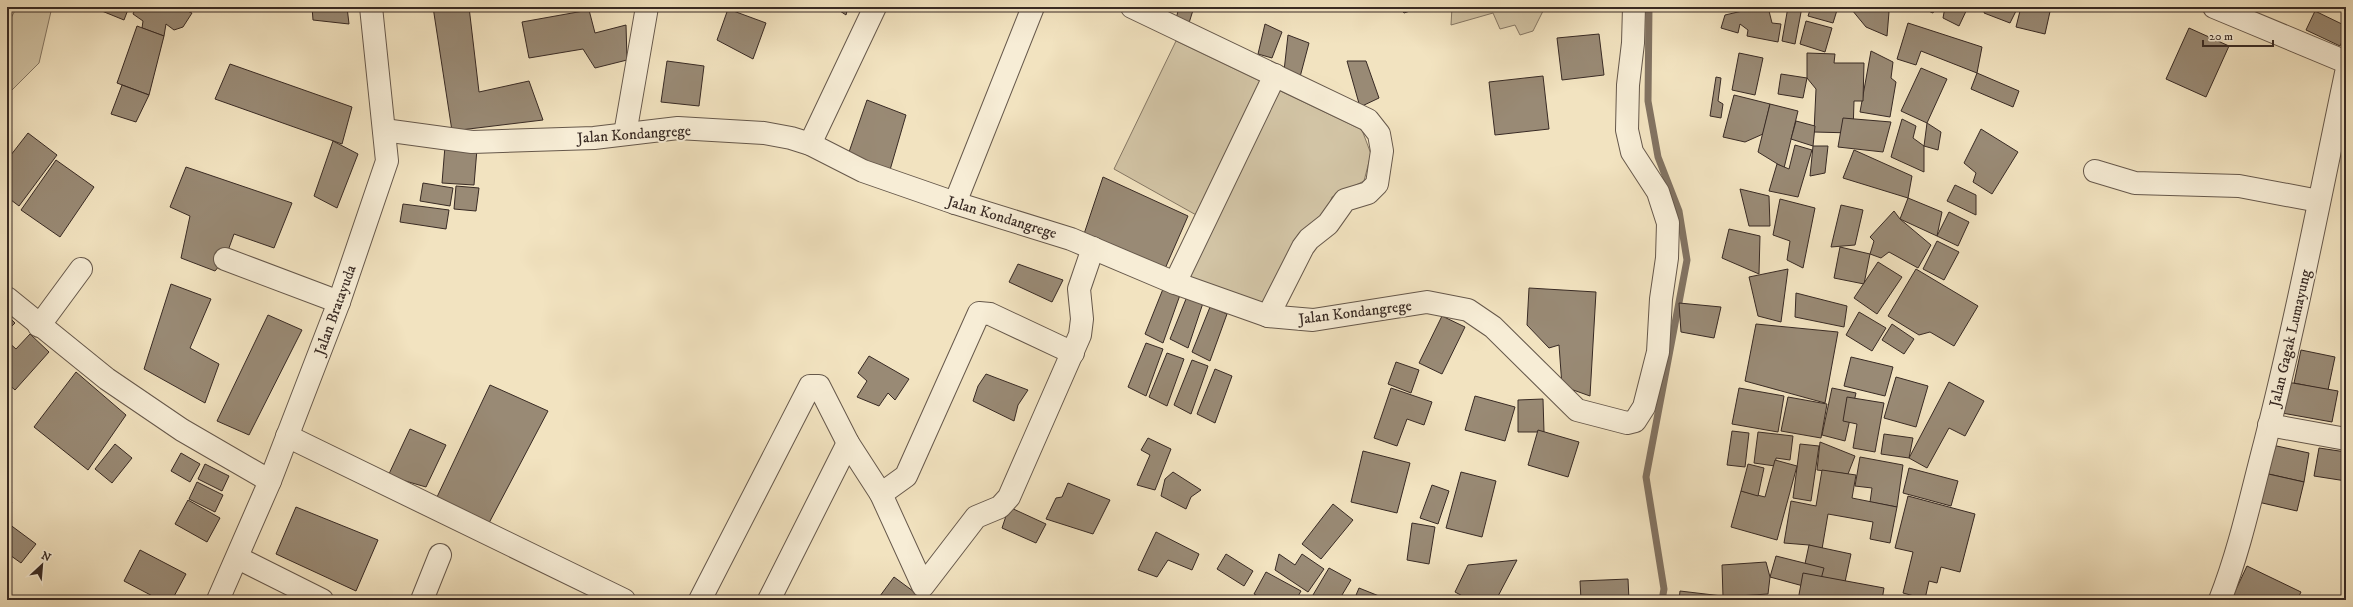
<svg xmlns="http://www.w3.org/2000/svg" width="2353" height="607" font-family="'IM FELL DW Pica',serif">
<style>
.green{fill:#d2c4a5;stroke:#857764}
.lines{fill:none;stroke-linecap:round;stroke-linejoin:round}
.stream{stroke:#827362;stroke-width:7}
.building{fill:#998a75;stroke:#382a24}
.minor-casing{stroke:#66584b;stroke-width:24}
.minor{stroke:#f7edd6;stroke-width:22}
.labels{text-anchor:middle;stroke-width:4;stroke-linejoin:round;paint-order:stroke}
.street-label{font-size:15px;fill:#382a24;stroke:#f7edd6}
</style>
<rect width="100%" height="100%" fill="#f2e3c0"/>
<filter id="stains"><feTurbulence type="fractalNoise" baseFrequency=".005" numOctaves="4"/><feColorMatrix values="0 0 0 0 .2 0 0 0 0 .09 0 0 0 0 .02 0 0 0 .5 -.17"/></filter>
<radialGradient id="worn" r=".72"><stop offset=".6" stop-color="#630" stop-opacity="0"/><stop offset="1" stop-color="#630" stop-opacity=".3"/></radialGradient>
<!-- green -->
<g class="green">
<polygon points="17,7 52,7 39,63 11,91 7,88 7,25"/>
<polygon points="1452,7 1545,7 1533,31 1520,35 1515,25 1500,29 1493,13 1451,25"/>
<polygon points="1176,41 1362,130 1371,154 1364,181 1332,197 1325,216 1299,233 1265,304 1181,275 1198,216 1114,169"/>
</g>
<g class="lines">
<!-- stream -->
<polyline class="stream" points="1649,7 1648,101 1658,157 1679,211 1687,260 1646,477 1664,589 1662,600"/>
</g>
<!-- building -->
<g class="building">
<polygon points="92,7 129,7 124,20"/>
<polygon points="136,7 178,7 192,13 183,27 174,30 166,24 164,36 142,28 143,21 133,14"/>
<polygon points="312,7 347,7 349,24 313,20"/>
<polygon points="433,7 469,7 479,92 529,81 543,120 452,131"/>
<polygon points="834,7 848,7 846,15"/>
<polygon points="1179,7 1194,7 1189,23 1176,19"/>
<polygon points="1400,7 1422,7 1404,13"/>
<polygon points="1788,7 1802,7 1795,44 1782,41"/>
<polygon points="1811,7 1838,7 1833,23 1808,16"/>
<polygon points="1853,7 1874,7 1889,12 1887,36 1866,27 1852,10"/>
<polygon points="1919,7 1936,7 1933,13"/>
<polygon points="1945,7 1968,7 1959,26 1943,18"/>
<polygon points="1986,7 2018,7 2010,23 1984,13"/>
<polygon points="2021,7 2051,7 2045,34 2016,27"/>
<polygon points="728,9 766,23 753,59 717,40"/>
<polygon points="1751,9 1769,11 1772,23 1781,24 1778,42 1747,36 1748,30 1740,24 1738,33 1721,28 1725,15"/>
<polygon points="589,10 595,33 626,25 627,60 595,68 583,49 529,58 522,22"/>
<polygon points="2315,11 2346,26 2346,33 2340,46 2306,30"/>
<polygon points="1806,21 1832,28 1825,52 1800,44"/>
<polygon points="1908,23 1982,47 1977,73 1921,51 1916,65 1897,59"/>
<polygon points="1265,24 1282,32 1272,58 1258,54"/>
<polygon points="137,26 164,36 149,95 117,83"/>
<polygon points="2189,28 2229,46 2206,97 2166,79"/>
<polygon points="1599,34 1604,75 1562,80 1557,38"/>
<polygon points="1288,35 1309,43 1300,77 1284,71"/>
<polygon points="1871,51 1893,62 1891,78 1896,82 1890,117 1860,112"/>
<polygon points="1739,53 1763,58 1755,95 1732,90"/>
<polygon points="1807,53 1835,54 1834,63 1864,63 1863,101 1854,101 1853,133 1814,132 1816,89 1807,78"/>
<polygon points="667,61 704,66 699,106 661,102"/>
<polygon points="1347,61 1366,61 1379,98 1360,107"/>
<polygon points="230,64 352,107 342,144 215,99"/>
<polygon points="1921,68 1947,79 1927,123 1901,111"/>
<polygon points="1977,73 2019,91 2013,107 1971,89"/>
<polygon points="1781,74 1807,78 1803,98 1778,94"/>
<polygon points="1543,76 1549,129 1495,135 1489,82"/>
<polygon points="1716,77 1721,78 1718,101 1723,104 1721,118 1710,116"/>
<polygon points="122,85 149,95 136,122 111,114"/>
<polygon points="1734,95 1770,104 1763,134 1745,142 1723,137"/>
<polygon points="867,100 906,115 890,170 848,155"/>
<polygon points="1770,104 1798,111 1784,168 1758,152"/>
<polygon points="1843,118 1891,122 1883,152 1838,147"/>
<polygon points="1902,119 1916,126 1913,138 1924,146 1924,172 1891,157"/>
<polygon points="1796,121 1815,126 1813,146 1791,139"/>
<polygon points="1927,123 1941,132 1938,150 1924,146"/>
<polygon points="1981,129 2018,152 1992,194 1973,182 1976,173 1964,163"/>
<polygon points="28,133 57,155 19,206 7,197 7,160"/>
<polygon points="333,141 358,154 337,208 314,196"/>
<polygon points="1795,145 1812,150 1798,197 1769,191 1777,164 1789,169"/>
<polygon points="445,146 477,149 474,185 442,183"/>
<polygon points="1813,146 1828,146 1825,173 1810,176"/>
<polygon points="1854,150 1912,176 1908,198 1843,178"/>
<polygon points="56,160 94,187 60,237 21,210"/>
<polygon points="186,167 292,203 274,248 234,234 225,259 215,271 181,258 190,216 170,207"/>
<polygon points="1103,177 1188,216 1164,271 1084,234"/>
<polygon points="423,183 453,188 450,206 420,201"/>
<polygon points="1955,185 1976,195 1976,215 1947,201"/>
<polygon points="456,186 479,188 476,211 454,209"/>
<polygon points="1740,189 1769,196 1770,226 1749,226"/>
<polygon points="1908,198 1942,212 1937,236 1900,219"/>
<polygon points="1780,199 1815,208 1803,268 1787,260 1790,241 1773,235"/>
<polygon points="403,204 449,210 446,229 400,222"/>
<polygon points="1841,205 1863,210 1855,245 1831,247"/>
<polygon points="1894,211 1900,219 1931,245 1918,268 1889,252 1881,258 1870,254 1874,241 1870,237"/>
<polygon points="1949,212 1969,222 1958,246 1937,236"/>
<polygon points="1729,229 1760,236 1759,274 1722,258"/>
<polygon points="1937,241 1959,252 1944,280 1923,269"/>
<polygon points="1840,247 1870,254 1864,284 1834,278"/>
<polygon points="1878,262 1902,277 1877,314 1854,298"/>
<polygon points="1018,264 1063,280 1052,302 1009,282"/>
<polygon points="1788,269 1781,322 1758,316 1749,277"/>
<polygon points="1916,269 1978,306 1954,346 1930,332 1919,335 1888,316"/>
<polygon points="171,284 211,299 190,348 219,364 205,403 144,369"/>
<polygon points="1529,288 1596,292 1590,396 1562,386 1559,345 1549,348 1527,325"/>
<polygon points="1163,289 1180,295 1163,343 1145,334"/>
<polygon points="1796,293 1847,306 1844,327 1795,317"/>
<polygon points="1188,294 1204,300 1188,348 1170,339"/>
<polygon points="1679,303 1721,307 1714,338 1681,332"/>
<polygon points="1210,307 1227,314 1210,361 1192,352"/>
<polygon points="1859,312 1886,328 1872,351 1846,335"/>
<polygon points="7,315 15,323 7,331"/>
<polygon points="268,315 302,330 249,435 217,421"/>
<polygon points="1442,316 1465,327 1442,374 1419,363"/>
<polygon points="1756,324 1838,332 1825,403 1745,381"/>
<polygon points="1892,324 1914,339 1904,354 1882,340"/>
<polygon points="30,334 49,352 15,390 7,383 7,341 16,349"/>
<polygon points="1146,343 1163,349 1146,396 1128,387"/>
<polygon points="2301,350 2335,357 2328,390 2294,383"/>
<polygon points="1167,353 1184,359 1167,406 1149,397"/>
<polygon points="869,356 909,379 895,400 888,393 879,406 857,397 867,381 858,373"/>
<polygon points="1851,357 1893,367 1885,396 1844,386"/>
<polygon points="1192,360 1208,366 1191,414 1174,405"/>
<polygon points="1396,362 1419,370 1411,393 1388,384"/>
<polygon points="1215,369 1232,376 1215,423 1197,414"/>
<polygon points="76,372 126,415 88,470 34,427"/>
<polygon points="986,374 1028,390 1018,405 1014,421 973,401 978,386"/>
<polygon points="1896,377 1928,386 1916,427 1884,418"/>
<polygon points="1949,382 1984,401 1965,436 1949,428 1927,468 1909,458"/>
<polygon points="2287,382 2338,391 2332,422 2282,413"/>
<polygon points="490,385 548,411 489,523 437,497"/>
<polygon points="1391,388 1432,402 1424,425 1407,419 1397,446 1374,438"/>
<polygon points="1739,388 1784,396 1778,432 1732,424"/>
<polygon points="1832,388 1856,393 1845,441 1822,435"/>
<polygon points="1475,396 1515,407 1505,441 1465,430"/>
<polygon points="1788,397 1827,404 1821,438 1781,431"/>
<polygon points="1847,397 1884,403 1875,452 1853,448 1857,424 1843,421"/>
<polygon points="1543,399 1544,432 1518,432 1518,400"/>
<polygon points="410,429 446,445 426,487 388,476"/>
<polygon points="1538,430 1579,442 1568,477 1528,465"/>
<polygon points="1732,431 1749,433 1745,467 1727,465"/>
<polygon points="1758,432 1793,436 1790,460 1776,458 1775,466 1754,463"/>
<polygon points="1884,434 1913,438 1909,458 1881,454"/>
<polygon points="1148,438 1171,449 1155,490 1137,485 1150,455 1141,450"/>
<polygon points="1820,442 1855,456 1848,474 1817,470"/>
<polygon points="115,444 132,458 112,483 95,469"/>
<polygon points="1800,444 1819,446 1811,501 1793,498"/>
<polygon points="2272,445 2309,453 2304,482 2264,473"/>
<polygon points="2319,448 2346,452 2346,481 2314,476"/>
<polygon points="1363,451 1410,463 1397,513 1351,502"/>
<polygon points="181,453 200,464 190,482 171,471"/>
<polygon points="1860,457 1903,465 1897,507 1870,502 1872,488 1855,486"/>
<polygon points="1775,460 1797,466 1777,540 1731,527 1741,491 1765,497"/>
<polygon points="205,464 229,476 222,491 198,479"/>
<polygon points="1748,464 1764,468 1758,496 1741,491"/>
<polygon points="1909,468 1958,481 1951,506 1903,493"/>
<polygon points="1822,470 1856,475 1852,498 1897,507 1890,543 1870,539 1873,522 1828,514 1822,549 1809,545 1784,543 1791,501 1816,506"/>
<polygon points="1173,472 1201,490 1191,497 1186,509 1161,496 1165,479"/>
<polygon points="1461,472 1496,481 1482,537 1446,528"/>
<polygon points="2264,473 2304,482 2297,511 2258,502"/>
<polygon points="197,482 223,495 215,512 189,499"/>
<polygon points="1068,483 1110,500 1093,534 1046,519 1056,498 1062,497"/>
<polygon points="1432,485 1449,491 1438,524 1420,518"/>
<polygon points="1908,496 1975,514 1960,572 1941,567 1937,583 1929,581 1925,599 1903,593 1913,552 1895,548"/>
<polygon points="7,498 12,502 7,508"/>
<polygon points="188,500 220,518 207,542 175,524"/>
<polygon points="1333,504 1353,520 1321,559 1302,544"/>
<polygon points="296,507 378,540 356,591 276,554"/>
<polygon points="1009,507 1046,524 1036,543 1002,528"/>
<polygon points="1412,523 1435,527 1429,564 1407,560"/>
<polygon points="9,524 36,544 21,563 7,553 7,526"/>
<polygon points="1156,532 1199,554 1192,570 1168,560 1157,577 1138,570"/>
<polygon points="1809,545 1851,554 1845,582 1803,573"/>
<polygon points="140,550 186,574 172,600 160,600 124,581"/>
<polygon points="1226,554 1253,571 1244,586 1217,569"/>
<polygon points="1279,554 1295,565 1302,554 1324,569 1308,592 1275,570"/>
<polygon points="1776,556 1824,568 1818,590 1770,577"/>
<polygon points="1517,560 1496,600 1470,600 1455,592 1468,565"/>
<polygon points="1766,562 1770,577 1768,594 1723,597 1722,565"/>
<polygon points="2247,566 2301,592 2297,600 2231,600"/>
<polygon points="1329,568 1351,580 1339,600 1310,600"/>
<polygon points="1266,572 1301,591 1296,600 1265,600 1254,594"/>
<polygon points="1803,573 1884,588 1882,600 1798,600"/>
<polygon points="894,577 921,597 919,600 877,600"/>
<polygon points="1628,579 1629,600 1581,600 1580,581"/>
<polygon points="1359,588 1389,600 1354,600"/>
<polygon points="1680,591 1739,598 1740,600 1679,600"/>
</g>
<g class="lines">
<defs>
<g id="minor">
<polyline points="1132,7 1368,120 1379,134 1382,151 1377,184 1368,193 1345,200 1328,224 1309,239 1303,247 1268,316"/>
<polyline points="2214,7 2346,62"/>
<polyline points="384,130 472,142 594,138 678,128 764,133 791,138 810,144 863,171 955,203 1071,239 1175,283 1268,316 1313,320 1427,302 1468,310 1493,327 1577,410 1627,423 1635,421 1644,407 1658,352 1661,299 1667,258 1668,223 1658,192 1632,152 1627,130 1628,85 1633,43 1634,7"/>
<polyline points="625,134 647,7"/>
<polyline points="810,144 875,7"/>
<polyline points="2095,171 2135,183 2239,186 2319,201"/>
<polyline points="955,203 1033,7"/>
<polyline points="225,259 339,302"/>
<polyline points="1175,283 1275,75"/>
<polyline points="7,298 107,379 182,430 270,481"/>
<polyline points="39,326 81,269"/>
<polyline points="2269,425 2346,439"/>
<polyline points="287,436 624,600"/>
<polyline points="881,494 906,476 979,313 990,314 1073,353"/>
<polyline points="238,558 322,600"/>
<polyline points="218,600 270,481 339,302 387,161 371,7"/>
<polyline points="422,600 440,555"/>
<polyline points="700,600 810,386 819,386 848,443 881,494 923,586 976,517 1000,507 1009,497 1080,335 1082,319 1079,289 1093,248"/>
<polyline points="769,600 848,443"/>
<path d="M2220 600C2240 549 2251 496 2265 443 2296 321 2320 197 2346 73"/>
</g>
</defs>
<!-- minor casing -->
<use href="#minor" class="minor-casing"/>
<!-- minor -->
<use href="#minor" class="minor"/>
</g>
<g class="labels">
<!-- street labels -->
<g class="street-label">
<text transform="translate(634 134) rotate(-4)" y="5">Jalan Kondangrege</text>
<text transform="translate(1002 217) rotate(17)" y="5">Jalan Kondangrege</text>
<text transform="translate(335 310) rotate(-70)" y="5">Jalan Bratayuda</text>
<text transform="translate(1355 312) rotate(-7)" y="5">Jalan Kondangrege</text>
<text transform="translate(2290 338) rotate(-77)" y="5">Jalan Gagak Lumayung</text>
</g>
</g>
<!-- margin -->
<rect width="2353" height="607" fill="none" stroke="#f2e3c0" stroke-width="24"/>
<rect x="8" y="8" width="2337" height="591" fill="none" stroke="#382a24" stroke-width="2"/>
<rect x="12" y="12" width="2329" height="583" fill="none" stroke="#382a24"/>
<!-- north arrow -->
<g transform="translate(42 565) rotate(26)" stroke="#f7edd6" stroke-width="3" paint-order="stroke">
<path d="M0-3L7 15L0 10L-7 15Z" fill="#382a24"/>
<text y="-6" font-size="11" font-weight="bold" text-anchor="middle" fill="#382a24">N</text>
</g>
<!-- scale -->
<path d="M2203 40v6h70v-6" fill="none" stroke="#382a24" stroke-width="2"/>
<text x="2209" y="40" font-size="12" fill="#382a24" stroke="#f7edd6" stroke-width="3" paint-order="stroke">20 m</text>
<rect width="100%" height="100%" filter="url(#stains)"/>
<rect width="100%" height="100%" fill="url(#worn)"/>
</svg>
